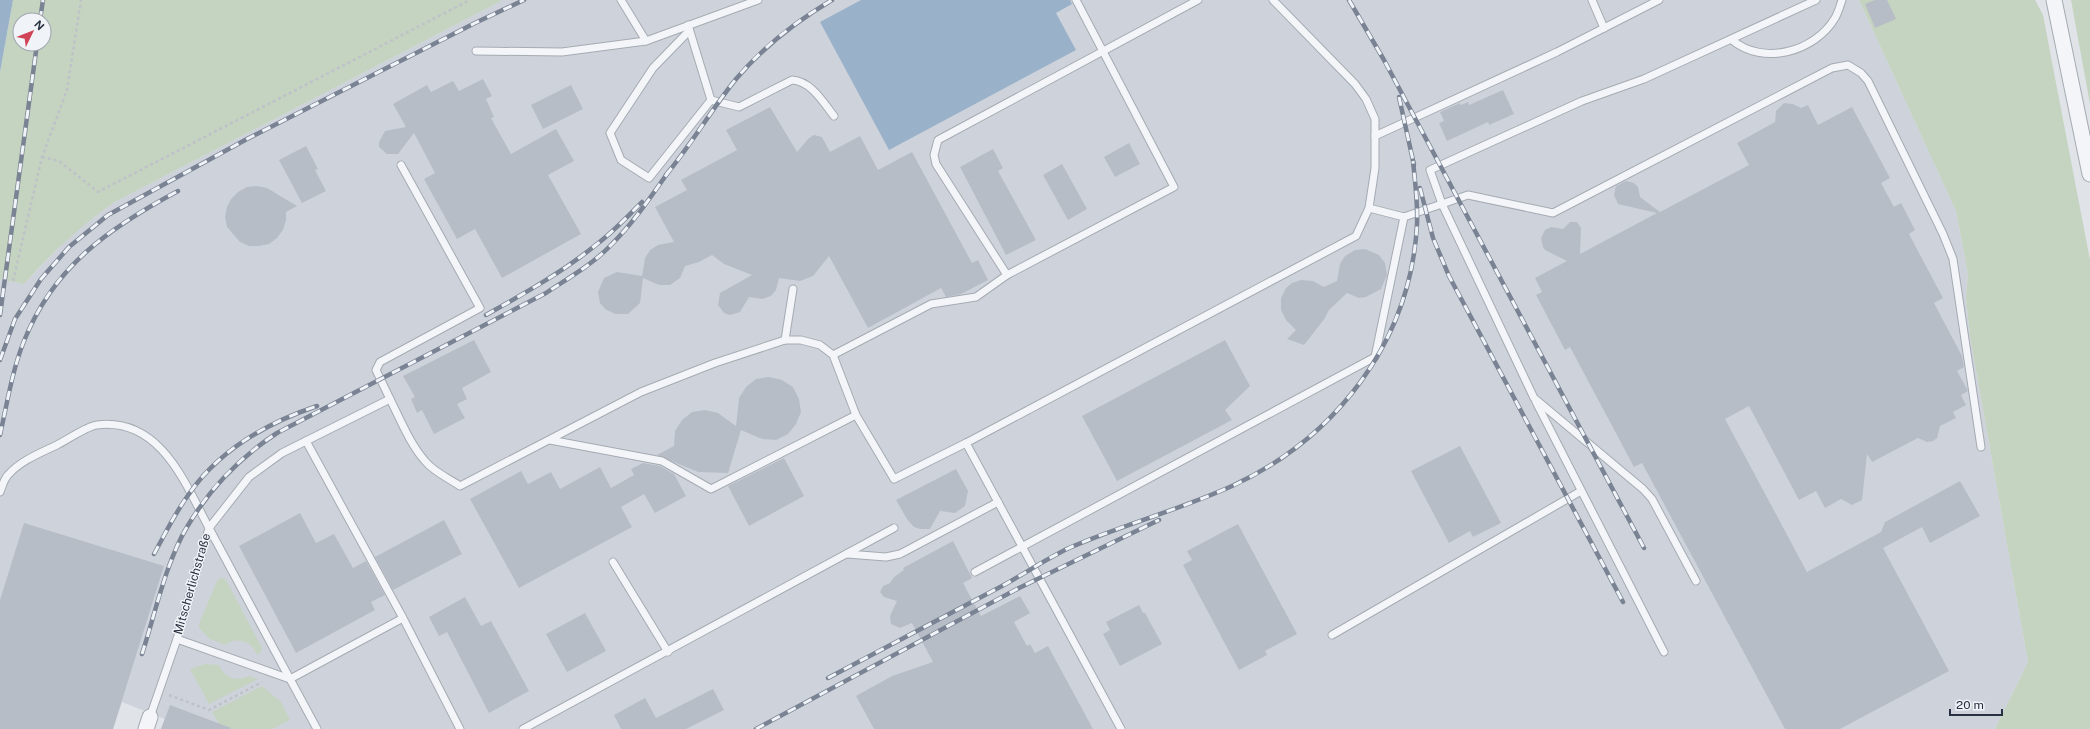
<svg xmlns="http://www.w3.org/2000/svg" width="2090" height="729" font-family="'Public Sans',sans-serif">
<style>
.built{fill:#ced3db}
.green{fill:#c5d3c1;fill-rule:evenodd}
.water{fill:#9ab1ca}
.building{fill:#b7bdc6}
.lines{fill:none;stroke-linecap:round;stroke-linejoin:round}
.lane-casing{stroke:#a5abb3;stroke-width:9}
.street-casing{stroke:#a5abb3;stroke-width:17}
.path{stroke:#bec2c8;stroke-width:2.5;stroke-dasharray:3 3;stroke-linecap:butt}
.lane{stroke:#f3f5f8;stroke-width:7}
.street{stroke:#f3f5f8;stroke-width:15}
.rail-casing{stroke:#798393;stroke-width:4.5}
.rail{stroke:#f0f3f7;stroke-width:3;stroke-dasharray:9;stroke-linecap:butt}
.labels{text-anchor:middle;stroke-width:3;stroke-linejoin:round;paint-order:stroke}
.street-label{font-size:12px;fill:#283141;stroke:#f0f3f7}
</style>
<rect width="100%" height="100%" fill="#e0e4e9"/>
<!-- built -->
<polygon class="built" points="37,0 50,0 36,109 10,281 24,284 71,235 95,216 115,202 503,0 1859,0 1956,211 1968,274 1966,298 1970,336 2028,662 1995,729 161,729 165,719 122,702 113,729 0,729 0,256 44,44 44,20"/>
<!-- green -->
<g class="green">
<path d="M13 0H503L115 202C81 225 52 253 24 284L0 279V72ZM20 20H44V44H20Z"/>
<polygon points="1859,0 2035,0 2043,15 2090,260 2090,729 1995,729 2028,662 1970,336 1966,298 1968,274 1956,211"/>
<polygon points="2071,0 2090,0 2090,104"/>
<path d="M221 577 226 580 262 648 259 654 257 655C251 641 238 636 225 645L210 639 199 628V624L217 581Z"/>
<path d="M205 664 219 665C224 678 237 682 249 676L258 679 209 704 190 669Z"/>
<polygon points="262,686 281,702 290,720 272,729 222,729 212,712"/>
</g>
<!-- water -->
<g class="water">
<polygon points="0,0 13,0 0,72"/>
<polygon points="861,0 1070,0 1072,4 1056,13 1076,50 889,150 820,22"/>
</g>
<!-- building -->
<g class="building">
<polygon points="1875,0 1887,0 1896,19 1875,28 1865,4"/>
<polygon points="483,79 492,96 486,99 494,117 491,118 511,154 556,129 574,161 548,175 581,234 502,278 475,229 457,239 424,179 435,173 414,133 398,154 387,154 379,147 379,142 385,131 406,127 393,104 427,85 431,92 453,81 459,91"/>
<polygon points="571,85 583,109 543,129 531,105"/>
<polygon points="1503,90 1514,114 1489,125 1488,122 1447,141 1439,123 1444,121 1440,112 1460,103 1461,105 1468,102 1469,105"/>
<polygon points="1784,103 1793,104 1801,108 1808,105 1818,125 1852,107 1890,178 1881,183 1894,207 1901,203 1915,230 1909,234 1943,298 1934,303 1962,356 1964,367 1957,371 1967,389 1968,391 1961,395 1966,405 1953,412 1956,418 1940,426 1937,438 1933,441 1927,442 1918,438 1872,462 1867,454 1862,500 1852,505 1841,499 1825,508 1816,491 1799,500 1749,406 1725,419 1807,572 1881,532 1885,522 1960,481 1980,516 1930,543 1922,527 1883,548 1949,671 1840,729 1785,729 1642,463 1634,467 1570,347 1565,350 1536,295 1542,292 1535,278 1567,261 1545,250 1543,247 1541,238 1545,230 1551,227 1563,229 1570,222 1577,222 1581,228 1580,254 1657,213 1618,204 1614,195 1616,186 1626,181 1634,183 1638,187 1640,197 1660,212 1749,165 1737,143 1775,122 1776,111"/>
<polygon points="770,107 797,152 809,138 814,135 822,137 830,152 860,136 878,170 912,152 972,263 978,260 988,280 961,294 946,297 941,288 868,328 829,256 813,276 800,281 779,278 776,290 771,296 762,299 749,297 740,312 730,315 724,313 718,305 720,293 752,275 724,264 712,255 699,262 685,266 680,278 670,285 659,285 643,278 640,303 628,314 615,314 605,309 600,303 598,292 604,278 617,272 642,276 645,258 650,250 658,245 674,242 655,207 687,190 681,180 737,150 726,130"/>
<polygon points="1129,143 1140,164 1115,177 1104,157"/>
<polygon points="306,146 318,169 315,170 326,191 302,203 279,160"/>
<polygon points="993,149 1003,168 998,171 1036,240 1006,255 960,167"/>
<polygon points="1062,164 1087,209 1068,220 1043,175"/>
<polygon points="257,186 267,188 297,206 286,212 286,220 283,230 277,238 269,244 259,246 249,246 240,242 227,227 225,217 227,207 231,199 238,192 247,187"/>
<polygon points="1365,249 1379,255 1385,263 1387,275 1381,289 1366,297 1359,298 1347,293 1329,310 1325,318 1304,345 1287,339 1296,330 1286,320 1281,310 1281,298 1286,288 1292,283 1301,280 1313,281 1324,287 1337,281 1340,264 1345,256 1355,250"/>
<polygon points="474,340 491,372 462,388 467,399 457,404 465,418 434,434 422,410 417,413 411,399 415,397 403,376"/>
<polygon points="1225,340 1250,386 1225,410 1232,420 1117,481 1082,416"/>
<polygon points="769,377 782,380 793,387 799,399 801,412 796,424 788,434 776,440 762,439 741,430 728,473 698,472 657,455 674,446 675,431 682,420 692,412 705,410 718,413 736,426 739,398 746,387 756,379"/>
<polygon points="1460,446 1501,523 1473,537 1470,531 1449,543 1411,471"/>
<polygon points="784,458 804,496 749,526 728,486"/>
<polygon points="643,463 660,466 674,474 686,496 655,513 644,494 621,507 632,527 519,588 470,499 521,471 528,484 551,472 560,489 600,467 611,488 634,475 631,469"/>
<polygon points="956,469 968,491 965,506 955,513 940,511 930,529 920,529 914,527 907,519 896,500"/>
<polygon points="300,513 316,543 334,534 353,568 366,561 385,595 371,602 375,610 296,653 239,546"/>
<polygon points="444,520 462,554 393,590 375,557"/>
<polygon points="24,523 164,566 113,729 0,729 0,600"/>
<polygon points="1238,524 1297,634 1265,651 1267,655 1239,670 1183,565 1192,560 1187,551"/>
<polygon points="953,541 972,578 963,583 981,616 1020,596 1030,613 1014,622 1027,646 1030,644 1035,653 1048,646 1093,729 874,729 856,696 892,676 933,662 912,623 900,628 891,624 890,616 897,601 884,597 880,592 883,586 890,583 894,577 904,570 903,568"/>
<polygon points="465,597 481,626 491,621 529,691 489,713 447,632 439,636 429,617"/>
<polygon points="1139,605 1143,613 1145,613 1162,644 1120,666 1103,634 1110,630 1106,622"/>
<polygon points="585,613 606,651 567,672 546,634"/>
<polygon points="713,689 724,710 686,729 621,729 614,715 645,698 656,718"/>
<polygon points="170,705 231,728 230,729 161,729"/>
</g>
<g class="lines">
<defs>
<g id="lane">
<polyline points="621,0 646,41 758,0"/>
<polyline points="1273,0 1355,84 1366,99 1375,119 1375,168 1369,208 1404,217"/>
<polyline points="1592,0 1604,28"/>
<polyline points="688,25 711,100 649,178 621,160 610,133 653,68 689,31"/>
<path d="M1732 40C1763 66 1815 52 1835 18 1838 13 1840 6 1842 0"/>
<polyline points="476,51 562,52 646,41"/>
<path d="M711 100 739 107 792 80C811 81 823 102 834 116"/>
<polyline points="1375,136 1557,52 1659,0"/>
<polyline points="1007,275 1174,187 1076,0"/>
<polyline points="785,340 793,289"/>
<polyline points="833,355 931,304 976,297 1007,275 936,164 934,155 938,140 1198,0"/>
<path d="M390 399C400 419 410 444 425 461 434 472 448 478 460 486L641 392 715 363 785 340H801L820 345 833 355 856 415"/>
<polyline points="1536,402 1664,652"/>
<polyline points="550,440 662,461 711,489 856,415 894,479 966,443 1121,729"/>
<polyline points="306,441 390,399 376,370 380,362 480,308 401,165"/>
<polyline points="966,443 1356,236 1369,208"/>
<path d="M0 492C2 487 4 479 8 475 20 461 40 453 57 445 67 440 87 426 97 425 160 417 185 483 209 528L177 639 150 717"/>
<polyline points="847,554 886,557 900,554 998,502"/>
<polyline points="613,562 668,652"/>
<polyline points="975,572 1375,357 1404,217 1468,195 1553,213 1832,68 1848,65 1861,73 1868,81 1943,234 1953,259 1981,447"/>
<polyline points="1696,581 1652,499 1643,489 1534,398 1442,204 1430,170 1582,101 1644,79 1816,0"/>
<polyline points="403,618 306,441 282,453 249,477 209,528 290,679 403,618 460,729"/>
<polyline points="1332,635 1581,491"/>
<polyline points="177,639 290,679 317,729"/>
<polyline points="523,729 894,528"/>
</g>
<g id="street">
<polyline points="2054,0 2090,174"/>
<polyline points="146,729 150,717"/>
</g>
</defs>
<!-- lane casing -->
<use href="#lane" class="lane-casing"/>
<!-- street casing -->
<use href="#street" class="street-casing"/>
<!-- path -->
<g class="path">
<polyline points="42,157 59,161 98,192 470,0"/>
<polyline points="13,281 42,157 67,90 81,0"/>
<polyline points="169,695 209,710 262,682"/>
</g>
<!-- lane -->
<use href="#lane" class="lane"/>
<!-- street -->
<use href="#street" class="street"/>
<defs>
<g id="rail">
<polyline points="1349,0 1384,60 1644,548"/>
<polyline points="40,20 43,0"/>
<polyline points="1399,97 1414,165"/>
<path d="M666 175C691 145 711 110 736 79 764 46 795 22 832 0"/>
<polyline points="1420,188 1433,238 1449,276 1623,602"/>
<polyline points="0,315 37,44"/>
<path d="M486 315C525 293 563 272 597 244 613 232 628 216 642 202"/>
<polyline points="0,360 15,319 41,279 69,247 108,215 247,139 475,23 524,0"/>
<path d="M0 435C7 404 12 371 24 341 54 266 109 228 178 191"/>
<path d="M154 554C165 534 175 513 189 494 220 449 267 423 317 406"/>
<path d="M142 654C155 614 166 562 187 527 210 488 239 458 277 433L546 293C567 279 590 266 608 248 632 225 650 198 669 171"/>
<path d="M828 678C886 647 944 617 1002 586 1024 574 1046 559 1069 548 1122 525 1179 510 1232 486 1336 438 1411 341 1417 224 1418 203 1415 182 1413 161"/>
<polyline points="756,729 1019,588 1159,520"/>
</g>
</defs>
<!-- rail casing -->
<use href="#rail" class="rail-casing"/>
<!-- rail -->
<use href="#rail" class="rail"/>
</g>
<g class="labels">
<!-- street labels -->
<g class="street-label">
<text transform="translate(192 584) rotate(-74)" y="4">Mitscherlichstraße</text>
</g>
</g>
<!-- north arrow -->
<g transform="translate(32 32) rotate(47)"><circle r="19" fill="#f0f3f7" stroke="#a0a5ae"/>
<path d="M0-3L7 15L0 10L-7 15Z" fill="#d14356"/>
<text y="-6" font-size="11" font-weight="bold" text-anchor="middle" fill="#283141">N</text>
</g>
<!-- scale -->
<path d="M1950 709v6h52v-6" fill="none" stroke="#283141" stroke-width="2"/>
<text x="1956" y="709" font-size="12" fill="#283141" stroke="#f0f3f7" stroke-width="3" paint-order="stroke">20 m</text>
</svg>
